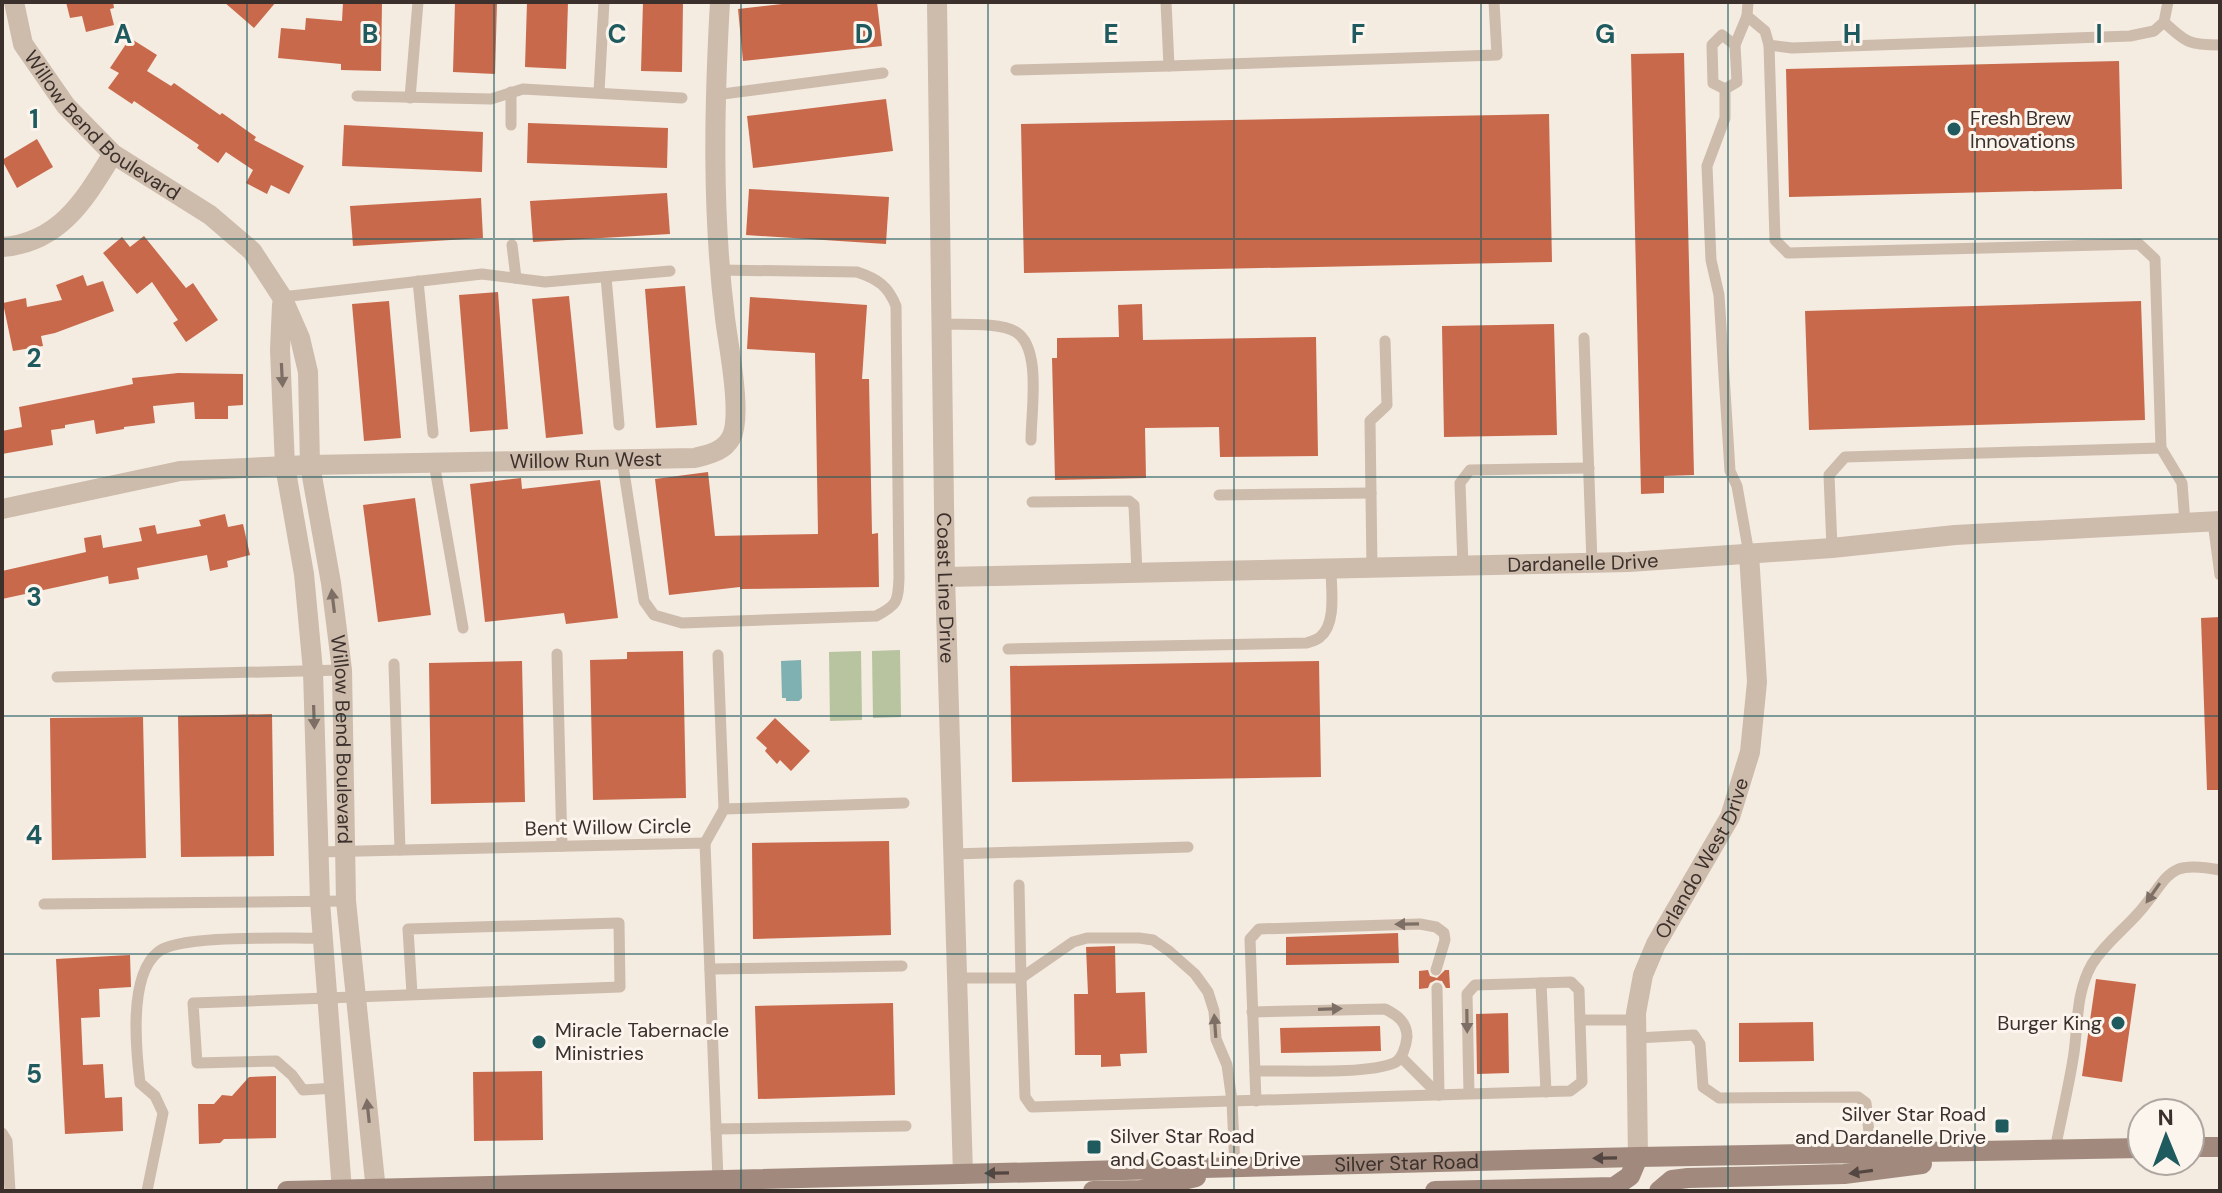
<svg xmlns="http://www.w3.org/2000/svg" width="2222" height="1193" font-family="'DM Sans',sans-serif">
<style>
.green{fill:#b8c4a0}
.water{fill:#7fb0b2}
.building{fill:#c8694b}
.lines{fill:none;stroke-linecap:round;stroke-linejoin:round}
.lane{stroke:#cdbbac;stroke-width:11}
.street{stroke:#cdbbac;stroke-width:20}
.secondary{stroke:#a18a7d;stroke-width:20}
.oneway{fill:#7d6f65}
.oneway2{fill:#544640}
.grid{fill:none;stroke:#1f5a5e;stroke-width:2;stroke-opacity:0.55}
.poi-dot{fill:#1f5a5e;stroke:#fbf5ee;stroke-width:3}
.labels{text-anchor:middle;stroke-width:6;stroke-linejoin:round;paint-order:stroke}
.poi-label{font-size:20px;fill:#3b302b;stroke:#fbf5ee;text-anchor:start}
.street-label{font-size:20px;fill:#3b302b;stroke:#fbf5ee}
.grid-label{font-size:26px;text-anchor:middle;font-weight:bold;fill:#1f5a5e;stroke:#fbf5ee;stroke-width:6;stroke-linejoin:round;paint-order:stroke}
</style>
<rect width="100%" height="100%" fill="#f4ebe1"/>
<!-- green -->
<g class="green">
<polygon points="900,650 901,717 873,718 872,651"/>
<polygon points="861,651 862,720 830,721 829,652"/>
</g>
<!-- water -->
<polygon class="water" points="801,660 802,698 799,701 786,701 786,698 782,698 781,661"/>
<!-- building -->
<g class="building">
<polygon points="66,2 113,2 114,8 110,9 114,25 86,32 82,16 70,18"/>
<polygon points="224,2 276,2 254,28"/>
<polygon points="343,2 382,2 381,71 341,70 341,64 278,58 281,28 305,30 306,18 342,21"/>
<polygon points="455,2 497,2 495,74 453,72"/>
<polygon points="527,2 568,2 566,69 525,67"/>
<polygon points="643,2 683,2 682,72 641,71"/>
<polygon points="800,2 877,2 882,46 743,61 738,9"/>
<polygon points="130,38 157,55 147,71 171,86 174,83 220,115 222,113 256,137 254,140 304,166 289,194 271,185 267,194 246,183 253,170 226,152 218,163 197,148 199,145 134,101 132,104 108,88 119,73 110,68"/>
<polygon points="1684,53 1694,475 1664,476 1664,493 1641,494 1631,54"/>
<polygon points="2119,61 2122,189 1789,197 1786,69"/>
<polygon points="886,99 893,151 753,168 747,116"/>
<polygon points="1549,114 1552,262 1024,273 1021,124"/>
<polygon points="528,123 668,128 667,168 527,163"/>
<polygon points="344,125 483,132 482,172 342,166"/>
<polygon points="37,139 53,167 17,188 2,160"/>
<polygon points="749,189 889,197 886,244 746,235"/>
<polygon points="667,193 670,234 533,242 530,201"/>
<polygon points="481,198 483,238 353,246 350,206"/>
<polygon points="144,236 186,288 193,283 218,320 186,342 173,323 178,320 152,282 137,294 103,253 122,237 130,247"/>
<polygon points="83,275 87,286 103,281 114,311 55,333 41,336 43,346 13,351 3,303 26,298 27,307 62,300 56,285"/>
<polygon points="685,286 697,425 656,428 645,289"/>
<polygon points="498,292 508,429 470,432 459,295"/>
<polygon points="569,296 583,434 546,438 532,299"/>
<polygon points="750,297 867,305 862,379 869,379 872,534 878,533 879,587 740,589 740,587 669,595 655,479 708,472 715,536 818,534 815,353 747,349"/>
<polygon points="389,301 401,438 364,441 352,304"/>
<polygon points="2141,301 2145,420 1809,430 1805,311"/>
<polygon points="1142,304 1143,340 1316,337 1318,456 1220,457 1219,427 1145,428 1146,478 1055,480 1052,358 1057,358 1057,338 1119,337 1118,305"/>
<polygon points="1554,324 1557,435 1444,437 1442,326"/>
<polygon points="178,373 243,374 243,405 228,406 228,419 195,419 194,402 153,406 155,423 124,427 124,429 96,434 94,420 65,425 65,428 51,430 53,445 2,454 2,431 22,427 19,407 133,384 132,378"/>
<polygon points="521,478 522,489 600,480 618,618 566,624 564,613 485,622 470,484"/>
<polygon points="415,498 431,615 378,622 363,505"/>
<polygon points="225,514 228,527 243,524 250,555 227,561 228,567 210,571 207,555 137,568 139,579 109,584 108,576 2,599 2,571 86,552 84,538 101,535 103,548 142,541 139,528 155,525 157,534 201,526 199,520"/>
<polygon points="2220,617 2220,790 2207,790 2201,618"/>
<polygon points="683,651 686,798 593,800 590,660 627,659 627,652"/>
<polygon points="522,661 525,802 431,804 429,663"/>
<polygon points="1319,661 1321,777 1012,782 1010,666"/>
<polygon points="272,714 274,856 181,857 178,716"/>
<polygon points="143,717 146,858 52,860 50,718"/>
<polygon points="775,718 810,751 791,771 780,760 777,764 765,751 767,748 756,738"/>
<polygon points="889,841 891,935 753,939 752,843"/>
<polygon points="1398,933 1399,963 1286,965 1286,937"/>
<polygon points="1115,946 1116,993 1145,992 1147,1053 1120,1054 1121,1066 1101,1067 1101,1055 1075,1055 1074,994 1088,994 1086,947"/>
<polygon points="130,955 131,987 99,989 100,1017 81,1018 83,1065 103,1064 105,1098 122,1097 123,1131 65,1134 56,959"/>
<polygon points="1428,970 1430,976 1437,978 1445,970 1449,970 1450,988 1446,988 1442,981 1436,980 1430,983 1428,988 1419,989 1419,971"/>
<polygon points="2096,979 2136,984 2122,1082 2082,1076"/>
<polygon points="893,1003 895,1095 758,1099 755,1006"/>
<polygon points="1508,1013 1509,1073 1477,1074 1476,1014"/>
<polygon points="1813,1022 1814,1061 1739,1062 1739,1023"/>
<polygon points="1380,1026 1381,1051 1281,1053 1280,1028"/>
<polygon points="542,1071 543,1140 474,1141 473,1072"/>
<polygon points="276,1076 276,1138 224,1139 220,1143 199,1144 198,1104 214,1104 222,1095 232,1096 249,1077"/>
</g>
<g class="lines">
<!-- lane -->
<g class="lane">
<polyline points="1166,2 1169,66 1497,55 1494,2"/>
<polyline points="1748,2 1747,16 1765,31 1769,45 1792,48 2130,36 2154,31 2164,22 2168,2"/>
<polyline points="1747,16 1735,45 1737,82 1725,89 1725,118 1707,166 1711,260 1719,295 1730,471 1737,486 1749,554"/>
<path d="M2164 22C2186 43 2190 45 2220 45"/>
<polyline points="1769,45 1775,240 1788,253 2139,244 2155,259 2161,448 2182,483 2185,523"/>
<polyline points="1016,70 1169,66"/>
<polyline points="1725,89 1713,83 1712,45 1722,35 1735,45"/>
<polyline points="511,92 511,125"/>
<polyline points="599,92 604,2"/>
<polyline points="715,95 883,73"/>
<polyline points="357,96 491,99 523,89 682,98"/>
<polyline points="410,98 418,2"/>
<polyline points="512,245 516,278"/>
<polyline points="606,277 619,425"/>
<polyline points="418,281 433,433"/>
<polyline points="282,297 482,274 545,282 670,271"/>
<path d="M941 324C961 325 1000 322 1016 332 1042 348 1031 412 1031 440"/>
<polyline points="1584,338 1592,563"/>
<path d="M622 459 644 601 654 615 682 623 876 616C898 605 898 601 899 578L896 306C888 286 878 279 857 272L719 270"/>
<polyline points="434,463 463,628"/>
<polyline points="1219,495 1371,493"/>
<polyline points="1032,502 1129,501 1134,505 1137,573"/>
<polyline points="2213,522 2220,575"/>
<polyline points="1832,548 1829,475 1845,457 2161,448"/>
<polyline points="1463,566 1460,483 1470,470 1589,468"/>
<polyline points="1372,569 1370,421 1387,405 1385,341"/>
<path d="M1008 649 1307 643C1312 641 1317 640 1320 637 1337 624 1331 588 1331 570"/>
<polyline points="557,654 562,846"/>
<polyline points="718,655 724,809"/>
<polyline points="394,664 400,850"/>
<polyline points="57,677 342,670"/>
<polyline points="705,843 724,809 904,803"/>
<polyline points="318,852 705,843 718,1180"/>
<polyline points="954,854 1188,847"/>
<polyline points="1019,885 1021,978"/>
<polyline points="44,904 346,901"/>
<polyline points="710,969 902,966"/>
<polyline points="957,978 1021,978 1025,1097 1032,1107 1570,1091 1582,1082 1579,990 1571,982 1475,985 1467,994 1469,1094"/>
<polyline points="1021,978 1073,942 1087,938 1139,938 1153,940 1169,951 1195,974 1208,992 1214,1011 1216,1039 1227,1065 1232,1101 1235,1167"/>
<polyline points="1541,983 1546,1092"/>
<polyline points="1437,988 1439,1095"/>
<path d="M1252 1012 1385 1009C1397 1015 1407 1022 1407 1037 1406 1046 1402 1060 1394 1063 1366 1075 1288 1070 1255 1071"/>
<polyline points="1580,1020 1636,1020"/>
<polyline points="1636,1038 1694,1035 1700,1044 1703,1087 1719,1098 1858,1097 1866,1103 1871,1153"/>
<polyline points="1402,1058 1439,1095"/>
<polyline points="335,1088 303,1090 292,1075 276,1061 197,1063 193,1003 620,987 619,923 408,929 412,994"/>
<polyline points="1256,1101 1250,939 1259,929 1420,924 1436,927 1444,933 1445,940 1436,970"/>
<polyline points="716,1129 906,1126"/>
<polyline points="2,1133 7,1141 10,1191"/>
<path d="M2055 1150C2061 1118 2069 1086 2074 1053 2078 1023 2076 992 2092 964 2106 942 2125 929 2141 910 2171 874 2167 860 2220 870"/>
<path d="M147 1191 163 1113 155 1096 140 1083C136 1050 128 976 158 952 180 934 291 939 323 938"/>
</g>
<!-- street -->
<g class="street">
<path id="s1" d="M14 2 23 44 66 106 113 154 210 215 252 251 282 297 300 338 308 372 310 465 331 583 342 670 346 901 376 1191"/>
<path id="s2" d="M937 2 945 577 963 1174"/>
<path d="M2 247C60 243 85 199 113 154"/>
<polyline points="282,305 280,350 285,466 304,574 313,671 320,901 342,1191"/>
<path id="s3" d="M2 509 180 471 310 465 695 458C709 454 723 452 731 438 743 416 728 344 725 318 712 213 714 107 720 2"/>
<path id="s4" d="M945 577 1629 562 1832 548 1955 535 2220 521"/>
<path id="s5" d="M1638 1157 1636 1013 1643 975 1656 944 1730 817 1750 752 1757 682 1749 554"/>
</g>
<!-- secondary -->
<g class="secondary">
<polyline points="2190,1147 2220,1147"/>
<path id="s6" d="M287 1191 1638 1157 2142 1148"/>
<polyline points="1093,1191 1141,1190 1196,1177"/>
<polyline points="1435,1191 1614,1187 1630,1176 1638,1157"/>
<polyline points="1659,1191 1672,1180 1688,1178 1844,1174 1922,1164"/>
</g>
</g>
<!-- one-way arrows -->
<defs><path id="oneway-solid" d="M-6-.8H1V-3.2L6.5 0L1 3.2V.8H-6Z" transform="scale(2)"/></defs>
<g class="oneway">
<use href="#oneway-solid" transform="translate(282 375) rotate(87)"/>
<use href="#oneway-solid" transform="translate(333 601) rotate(-97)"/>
<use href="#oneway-solid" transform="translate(314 717) rotate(88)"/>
<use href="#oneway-solid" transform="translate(2153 893) rotate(125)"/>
<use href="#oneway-solid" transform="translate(1407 924) rotate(179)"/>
<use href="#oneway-solid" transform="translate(1330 1009) rotate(-2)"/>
<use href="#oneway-solid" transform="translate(1467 1021) rotate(89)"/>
<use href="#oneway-solid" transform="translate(1215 1026) rotate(-94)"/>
<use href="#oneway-solid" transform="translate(368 1111) rotate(-96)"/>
</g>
<g class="oneway2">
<use href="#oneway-solid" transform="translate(1605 1158) rotate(179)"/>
<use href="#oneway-solid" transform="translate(1861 1172) rotate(172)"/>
<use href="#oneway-solid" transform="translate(997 1173) rotate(179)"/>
</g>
<!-- grid -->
<path class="grid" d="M247 2V1191M494 2V1191M741 2V1191M988 2V1191M1234 2V1191M1481 2V1191M1728 2V1191M1975 2V1191M2 239H2220M2 477H2220M2 716H2220M2 954H2220"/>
<!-- markers -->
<g class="poi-dot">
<circle cx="1954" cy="129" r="8"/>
<circle cx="2118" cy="1023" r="8"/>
<circle cx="539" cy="1042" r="8"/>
<rect x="1994" y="1118" width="16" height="16" rx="4"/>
<rect x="1086" y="1139" width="16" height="16" rx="4"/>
</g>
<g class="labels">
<!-- poi labels -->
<g class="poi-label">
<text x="1970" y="125">Fresh Brew<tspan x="1970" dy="23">Innovations</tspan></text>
<text x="2102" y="1030" text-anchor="end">Burger King</text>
<text x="555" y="1037">Miracle Tabernacle<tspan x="555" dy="23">Ministries</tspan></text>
<text x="1986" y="1121" text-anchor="end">Silver Star Road<tspan x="1986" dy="23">and Dardanelle Drive</tspan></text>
<text x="1110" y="1143">Silver Star Road<tspan x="1110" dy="23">and Coast Line Drive</tspan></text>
</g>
<!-- street labels -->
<g class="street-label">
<text dy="7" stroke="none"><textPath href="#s1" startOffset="158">Willow Bend Boulevard</textPath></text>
<text dy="7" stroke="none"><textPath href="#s3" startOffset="588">Willow Run West</textPath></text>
<text dy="7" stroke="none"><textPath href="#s4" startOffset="638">Dardanelle Drive</textPath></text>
<text dy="7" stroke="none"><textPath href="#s2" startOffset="586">Coast Line Drive</textPath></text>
<text dy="7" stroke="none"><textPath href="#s1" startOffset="860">Willow Bend Boulevard</textPath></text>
<text transform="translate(608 827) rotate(-1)" y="7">Bent Willow Circle</text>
<text dy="7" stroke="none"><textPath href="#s5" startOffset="314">Orlando West Drive</textPath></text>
<text dy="7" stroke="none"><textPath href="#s6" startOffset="1120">Silver Star Road</textPath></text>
</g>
</g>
<g class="grid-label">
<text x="123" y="43">A</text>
<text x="370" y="43">B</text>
<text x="617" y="43">C</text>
<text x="864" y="43">D</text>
<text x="1111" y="43">E</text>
<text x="1358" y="43">F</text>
<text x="1605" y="43">G</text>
<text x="1852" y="43">H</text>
<text x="2099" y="43">I</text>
<text x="34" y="128">1</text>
<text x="34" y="367">2</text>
<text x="34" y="606">3</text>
<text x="34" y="844">4</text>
<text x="34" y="1083">5</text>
</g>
<!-- border -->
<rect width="2222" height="1193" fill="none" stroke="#3b302b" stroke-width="8"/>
<!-- north arrow -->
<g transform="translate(2166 1137) rotate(359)"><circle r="38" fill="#fbf5ee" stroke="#aea6a0" stroke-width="2"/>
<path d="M0-6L14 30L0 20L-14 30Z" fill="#1f5a5e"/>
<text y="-12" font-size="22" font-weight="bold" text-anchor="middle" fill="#3b302b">N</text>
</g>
</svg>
